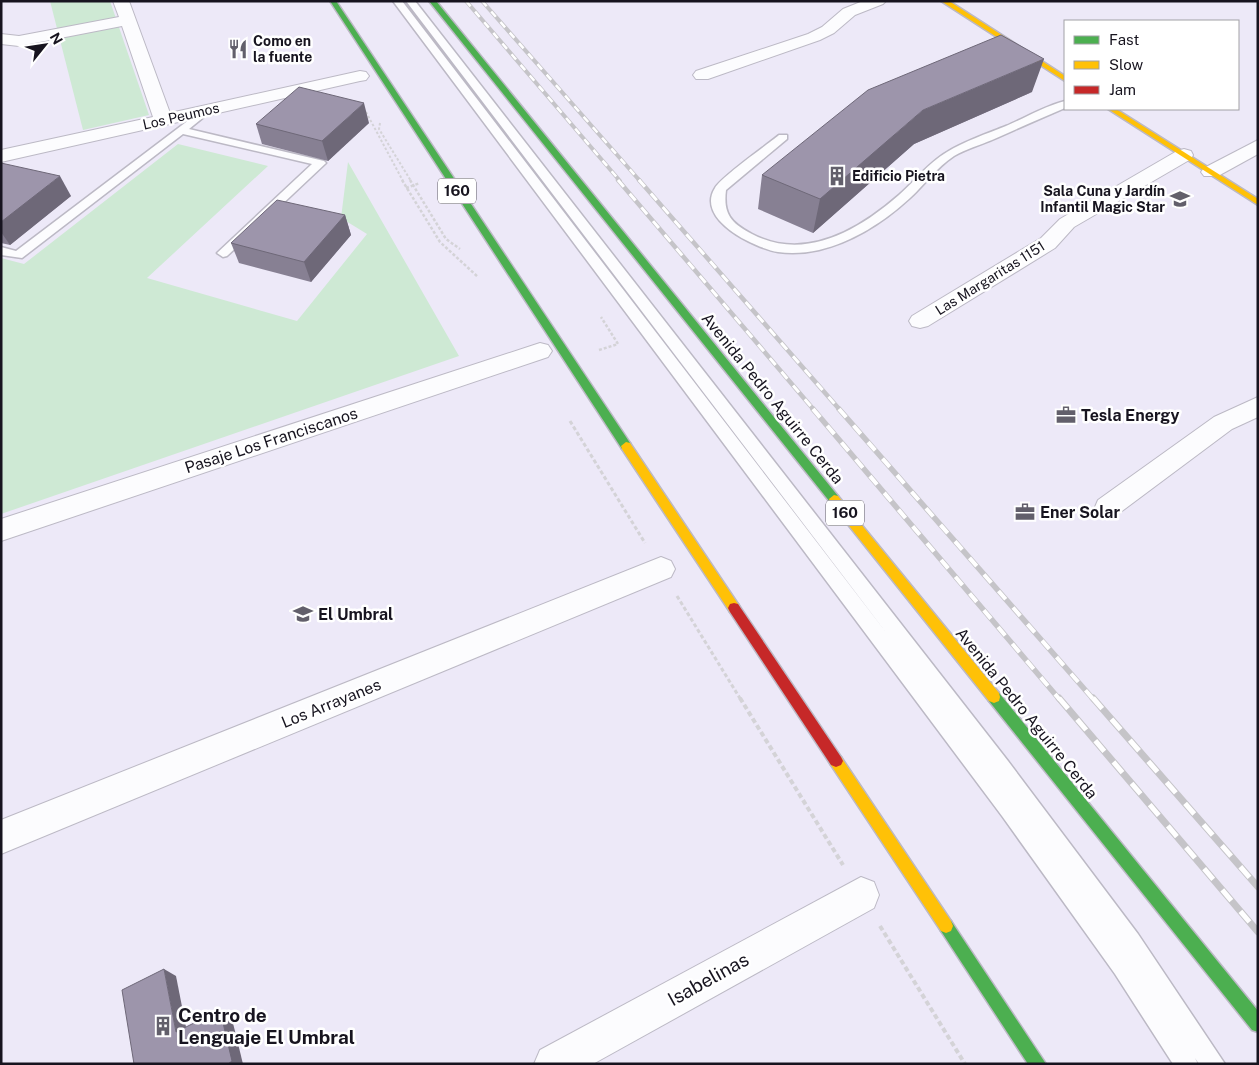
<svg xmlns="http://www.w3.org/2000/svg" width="1259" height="1065" font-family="'Public Sans',sans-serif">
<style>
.green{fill:#cee9d4}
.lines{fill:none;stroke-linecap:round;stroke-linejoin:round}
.lane-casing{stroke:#bcb9c5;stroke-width:3}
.street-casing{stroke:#bcb9c5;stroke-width:2}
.fast-casing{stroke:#bcb9c5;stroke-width:3}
.slow-casing{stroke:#bcb9c5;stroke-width:3}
.jam-casing{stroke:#bcb9c5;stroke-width:3}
.path-far3{stroke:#d4d3d7;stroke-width:2;stroke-dasharray:2.5 2;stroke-linecap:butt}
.path-far2{stroke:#d4d3d7;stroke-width:2.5;stroke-dasharray:3 2;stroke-linecap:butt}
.path-far1{stroke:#d4d3d7;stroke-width:3;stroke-dasharray:4 2.5;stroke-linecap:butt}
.path{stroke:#d4d3d7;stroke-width:4;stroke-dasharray:5 3;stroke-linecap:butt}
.lane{fill:#fcfcfe;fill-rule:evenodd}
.street{fill:#fcfcfe;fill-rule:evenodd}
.fast{fill:#4caf50;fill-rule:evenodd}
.slow{fill:#ffc107;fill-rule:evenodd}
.jam{fill:#c62828;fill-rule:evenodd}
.rail-far3-casing{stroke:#c5c4c8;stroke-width:4}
.rail-far2-casing{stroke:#c5c4c8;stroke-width:4.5}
.rail-far1-casing{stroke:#c5c4c8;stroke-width:5.5}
.rail-casing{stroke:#c5c4c8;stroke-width:7}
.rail-far3{stroke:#fff;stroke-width:2.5;stroke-dasharray:7;stroke-linecap:butt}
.rail-far2{stroke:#fff;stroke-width:3;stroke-dasharray:9;stroke-linecap:butt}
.rail-far1{stroke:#fff;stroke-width:4;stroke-dasharray:11;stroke-linecap:butt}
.rail{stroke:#fff;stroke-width:5;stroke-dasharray:14;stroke-linecap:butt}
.wall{fill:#878093}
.shaded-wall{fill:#6e6878}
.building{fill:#9d95ab;stroke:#6e6878}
.labels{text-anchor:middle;stroke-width:5;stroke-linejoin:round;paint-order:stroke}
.far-poi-label{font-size:14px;font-weight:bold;fill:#17141f;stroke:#fff;text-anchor:start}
.far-street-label{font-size:14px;fill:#17141f;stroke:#fff}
.shield{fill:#fff;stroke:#5d5a62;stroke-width:1}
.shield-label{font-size:15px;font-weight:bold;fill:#17141f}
.street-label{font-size:16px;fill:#17141f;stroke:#fff}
.poi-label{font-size:16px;font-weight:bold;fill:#17141f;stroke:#fff;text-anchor:start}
.near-street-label{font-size:19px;fill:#17141f;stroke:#fff}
.near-poi-label{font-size:19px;font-weight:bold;fill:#17141f;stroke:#fff;text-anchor:start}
</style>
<rect width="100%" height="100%" fill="#ede9f8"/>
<!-- green -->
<g class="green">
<polygon points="50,1 110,1 149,115 83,130"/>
<polygon points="178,144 268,166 147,278 297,321 367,234 341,218 348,162 459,356 1,514 1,258 24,264"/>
</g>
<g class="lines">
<defs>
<g id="lane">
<polygon points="393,1 402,1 888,635 406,1 415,1 1008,761 1138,934 1225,1064 1199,1064 1195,1058 1198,1064 1173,1064 1115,974 1002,816"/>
<path d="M1065 101V108C1041 118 1017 129 992 140 980 145 966 149 954 156 937 167 925 184 910 198 885 221 853 242 819 250 806 253 791 254 778 252 755 248 695 220 715 188 721 177 767 145 779 135H787V139L726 190C723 214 731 223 752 234 805 262 859 230 899 195 915 181 928 163 947 152 965 141 986 134 1006 126 1025 118 1045 106 1065 101Z"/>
<polygon points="206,107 211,110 210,112 189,129 324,161 326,163 227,256 223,257 217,253 312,164 183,134 22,258 1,255 1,247 16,251"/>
</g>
<g id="street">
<polygon points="113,1 129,1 170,113 360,71 366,72 369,76 366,80 360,81 1,162 1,150 153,117 122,26 19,46 1,44 1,34 19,36 119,17"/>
<polygon points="863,1 886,1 883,4 855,15 834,33 820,40 708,79 696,79 693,75 696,71 808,34 822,27 843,9"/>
<polygon points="1258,140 1258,154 1218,176 1204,176 1201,172 1204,168"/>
<polygon points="1184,149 1191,151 1193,155 1191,159 1074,227 1055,248 928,326 920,328 912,326 909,321 912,316 1041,238 1060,219 1177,151"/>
<polygon points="540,343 548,345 552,351 548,357 1,541 1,519"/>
<polygon points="1258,397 1258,417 1232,429 1118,514 1108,518 1098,514 1095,507 1098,500 1214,417"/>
<polygon points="661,557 671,561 675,569 671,577 1,854 1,820"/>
<polygon points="861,877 874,882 879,895 874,908 593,1064 534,1064 540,1050"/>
</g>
<g id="fast">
<polygon points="330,1 336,1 630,443 631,446 630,449 622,449"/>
<polygon points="429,1 436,1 838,496 839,499 838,502 830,502"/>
<polygon points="994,691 999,693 1258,1011 1258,1032 1252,1030 989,701 988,697 989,693"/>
<polygon points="946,919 951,921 1046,1064 1028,1064 941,931 939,926 941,921"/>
</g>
<g id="slow">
<polygon points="941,1 949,1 1065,76 1065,81"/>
<polygon points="1108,109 1116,109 1258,199 1258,205"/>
<polygon points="626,442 630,443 738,604 740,608 738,612 734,613 730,612 622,449 621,446"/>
<polygon points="834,495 838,496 999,693 1000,697 999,701 994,703 989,701 830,502 829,499"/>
<polygon points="836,755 841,757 951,921 953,926 951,931 946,933 941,931 831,765 829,761 831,757"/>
</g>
<polygon id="jam" points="734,603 738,604 841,757 843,761 841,765 836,767 831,765 730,612 728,608 730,604"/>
</defs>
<!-- lane casing -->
<use href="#lane" class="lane-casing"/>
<!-- street casing -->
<use href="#street" class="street-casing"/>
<!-- fast casing -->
<use href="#fast" class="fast-casing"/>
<!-- slow casing -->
<use href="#slow" class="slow-casing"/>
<!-- jam casing -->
<use href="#jam" class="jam-casing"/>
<!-- path-far3 -->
<g class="path-far3">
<polyline points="366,112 403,181"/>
<polyline points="380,123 379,129 411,181"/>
</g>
<!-- path-far2 -->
<g class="path-far2">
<polyline points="402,180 440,242 478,277"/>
<polyline points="410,180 446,239 460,249"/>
<polyline points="406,188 420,183"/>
<polyline points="599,350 618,344 601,317"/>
</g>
<!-- path-far1 -->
<g class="path-far1">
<polyline points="570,421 645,543"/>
<polyline points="677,596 741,700"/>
</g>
<!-- path -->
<g class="path">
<polyline points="740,698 843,865"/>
<polyline points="880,926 965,1064"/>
</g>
<!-- lane -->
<use href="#lane" class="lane"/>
<!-- street -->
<use href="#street" class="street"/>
<!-- fast -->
<use href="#fast" class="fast"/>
<!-- slow -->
<use href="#slow" class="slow"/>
<!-- jam -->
<use href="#jam" class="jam"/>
<defs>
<g id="rail-far3">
<polyline points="466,1 620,181"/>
<polyline points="482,1 640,181"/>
</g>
<g id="rail-far2">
<polyline points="618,180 814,410"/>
<polyline points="639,180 840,410"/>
</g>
<g id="rail-far1">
<polyline points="813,409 1060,700"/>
<polyline points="839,409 1094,700"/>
</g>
<g id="rail">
<polyline points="1059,698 1258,932"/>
<polyline points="1093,698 1258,887"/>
</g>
</defs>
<!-- rail-far3 casing -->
<use href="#rail-far3" class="rail-far3-casing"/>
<!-- rail-far2 casing -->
<use href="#rail-far2" class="rail-far2-casing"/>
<!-- rail-far1 casing -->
<use href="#rail-far1" class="rail-far1-casing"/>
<!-- rail casing -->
<use href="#rail" class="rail-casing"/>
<!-- rail-far3 -->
<use href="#rail-far3" class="rail-far3"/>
<!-- rail-far2 -->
<use href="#rail-far2" class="rail-far2"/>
<!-- rail-far1 -->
<use href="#rail-far1" class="rail-far1"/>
<!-- rail -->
<use href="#rail" class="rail"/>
</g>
<!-- wall -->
<g class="wall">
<polygon points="1032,92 914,144 813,233 758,209 762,175"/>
<polygon points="369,123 328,161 262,144 256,124"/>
<polygon points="1,163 71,196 10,245 1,243"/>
<polygon points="345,215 351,235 311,282 239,263 231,243"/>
</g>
<!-- shaded-wall -->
<g class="shaded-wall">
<polygon points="1044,59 1032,92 914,144 813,233 820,199 923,110"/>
<polygon points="364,103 369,123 328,161 322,141"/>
<polygon points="60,176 71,196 10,245 1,232 1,222"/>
<polygon points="345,215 351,235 311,282 304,262"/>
<polygon points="164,969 176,976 188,1037 176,1032"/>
<polygon points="220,1010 231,1015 243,1064 228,1064"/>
</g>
<!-- building -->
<g class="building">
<polygon points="1001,35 1044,59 923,110 820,199 762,175 868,90"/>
<polygon points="299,87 364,103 322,141 256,124"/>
<polygon points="1,163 60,176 1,222"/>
<polygon points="277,200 345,215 304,262 231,243"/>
<polygon points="164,969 176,1032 220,1010 232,1061 228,1064 134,1064 122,990"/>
</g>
<!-- icons -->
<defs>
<symbol id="restaurant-bare" viewBox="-9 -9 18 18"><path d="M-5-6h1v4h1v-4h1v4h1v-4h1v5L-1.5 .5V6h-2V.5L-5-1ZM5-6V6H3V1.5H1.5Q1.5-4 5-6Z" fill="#625f6b" stroke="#fff" stroke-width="2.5" paint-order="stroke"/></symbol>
<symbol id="building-bare" viewBox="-9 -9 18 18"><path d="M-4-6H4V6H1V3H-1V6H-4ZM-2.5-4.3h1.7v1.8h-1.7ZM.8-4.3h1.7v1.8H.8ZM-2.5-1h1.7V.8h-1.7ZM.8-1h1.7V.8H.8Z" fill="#625f6b" stroke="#fff" stroke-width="2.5" paint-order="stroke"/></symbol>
<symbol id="school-bare" viewBox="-9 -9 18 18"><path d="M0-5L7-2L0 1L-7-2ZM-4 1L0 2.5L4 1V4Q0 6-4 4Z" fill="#625f6b" stroke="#fff" stroke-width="2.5" paint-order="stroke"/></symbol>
<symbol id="office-bare" viewBox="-9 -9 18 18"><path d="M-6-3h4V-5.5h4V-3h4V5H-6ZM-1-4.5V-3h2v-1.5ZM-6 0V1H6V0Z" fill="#625f6b" stroke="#fff" stroke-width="2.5" paint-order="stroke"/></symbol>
</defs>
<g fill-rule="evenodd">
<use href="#restaurant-bare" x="224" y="35" width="28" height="28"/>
<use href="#building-bare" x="823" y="162" width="28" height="28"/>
<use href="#school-bare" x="1166" y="185" width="28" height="28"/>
<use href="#office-bare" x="1052" y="401" width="28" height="28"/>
<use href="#office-bare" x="1011" y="498" width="28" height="28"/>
<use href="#school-bare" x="289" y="600" width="28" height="28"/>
<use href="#building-bare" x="149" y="1012" width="28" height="28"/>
</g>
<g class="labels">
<!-- far-poi labels -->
<g class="far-poi-label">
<text x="253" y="46">Como en<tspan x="253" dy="16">la fuente</tspan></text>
<text x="852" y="181">Edificio Pietra</text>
<text x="1165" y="196" text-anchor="end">Sala Cuna y Jardín<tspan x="1165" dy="16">Infantil Magic Star</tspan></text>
</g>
<!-- far-street labels -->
<g class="far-street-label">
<text transform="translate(181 116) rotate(-13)" y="5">Los Peumos</text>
<text transform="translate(990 278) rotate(-32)" y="5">Las Margaritas 1151</text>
</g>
<!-- shield labels -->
<g class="shield">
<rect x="438" y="178.5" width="38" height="25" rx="4"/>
<rect x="826" y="500.5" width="38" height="25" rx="4"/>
</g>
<g class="shield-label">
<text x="457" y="196">160</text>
<text x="845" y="518">160</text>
</g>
<!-- street labels -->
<g class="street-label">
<text transform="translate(773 398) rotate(51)" y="6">Avenida Pedro Aguirre Cerda</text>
<text transform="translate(271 440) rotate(-18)" y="6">Pasaje Los Franciscanos</text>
<text transform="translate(331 703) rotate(-22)" y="6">Los Arrayanes</text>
<text transform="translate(1027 713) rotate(51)" y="6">Avenida Pedro Aguirre Cerda</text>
</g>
<!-- poi labels -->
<g class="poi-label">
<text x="1081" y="421">Tesla Energy</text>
<text x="1040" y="518">Ener Solar</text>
<text x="318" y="620">El Umbral</text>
</g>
<!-- near-street labels -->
<g class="near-street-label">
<text transform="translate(708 979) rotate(-29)" y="7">Isabelinas</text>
</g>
<!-- near-poi labels -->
<g class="near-poi-label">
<text x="178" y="1022">Centro de<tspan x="178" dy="22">Lenguaje El Umbral</tspan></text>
</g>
</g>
<!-- border -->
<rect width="1259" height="1065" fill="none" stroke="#17141f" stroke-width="5"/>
<!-- legend -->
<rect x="1064" y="20" width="175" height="90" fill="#ffffff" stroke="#a2a1a5"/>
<rect x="1074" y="36" width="25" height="8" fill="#4caf50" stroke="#a2a1a5"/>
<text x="1109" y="45" font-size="15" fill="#17141f">Fast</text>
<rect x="1074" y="61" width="25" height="8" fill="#ffc107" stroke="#a2a1a5"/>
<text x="1109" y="70" font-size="15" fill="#17141f">Slow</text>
<rect x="1074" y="86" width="25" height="8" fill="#c62828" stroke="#a2a1a5"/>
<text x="1109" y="95" font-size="15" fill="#17141f">Jam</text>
<!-- north arrow -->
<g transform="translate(45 45) rotate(60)" stroke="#ffffff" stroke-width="4" paint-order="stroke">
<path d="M0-4L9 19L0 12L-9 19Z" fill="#17141f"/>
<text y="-8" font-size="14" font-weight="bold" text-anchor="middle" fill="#17141f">N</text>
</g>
</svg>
